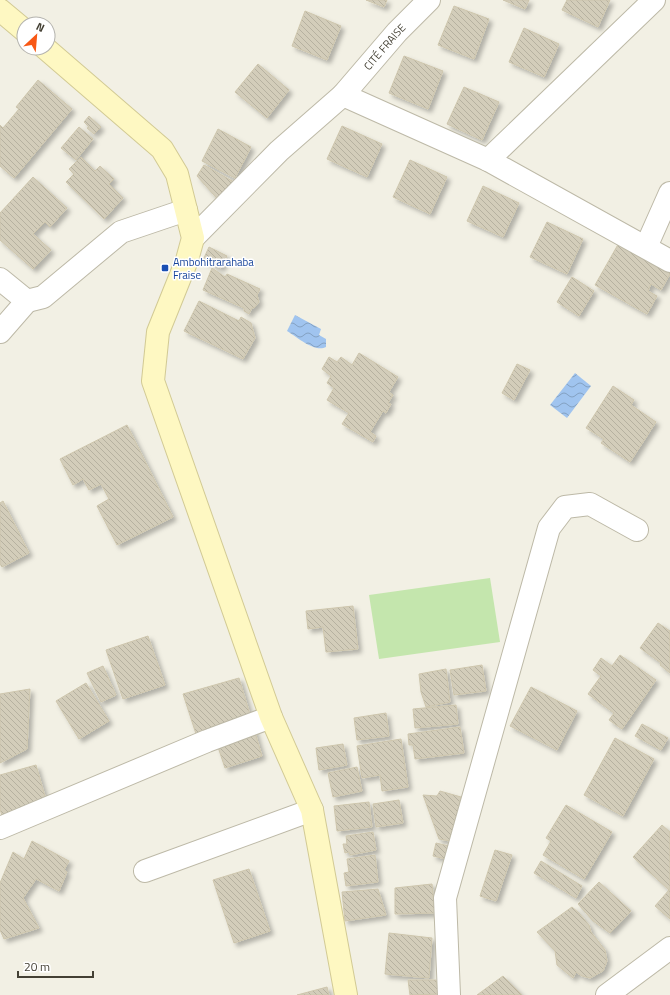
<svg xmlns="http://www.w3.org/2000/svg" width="670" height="995" font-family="'Titillium Web',sans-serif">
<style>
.green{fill:#c4e6ad}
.water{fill:url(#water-waves)}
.building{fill:url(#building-back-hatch);stroke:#cec6ad;filter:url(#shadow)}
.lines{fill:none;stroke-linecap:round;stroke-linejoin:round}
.street-casing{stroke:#bdb9a7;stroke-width:24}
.secondary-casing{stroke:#d2ca94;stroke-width:24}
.street{stroke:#fff;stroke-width:22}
.secondary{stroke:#fef8c2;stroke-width:22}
.transit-dot{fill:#1a4fb4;stroke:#fff;stroke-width:1.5}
.labels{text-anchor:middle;stroke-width:3;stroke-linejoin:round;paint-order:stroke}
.street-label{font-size:11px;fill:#444034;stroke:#fff}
.transit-label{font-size:11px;fill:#164399;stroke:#fff;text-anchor:start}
</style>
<defs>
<pattern id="water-waves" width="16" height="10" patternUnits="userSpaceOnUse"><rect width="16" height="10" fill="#a0c4ef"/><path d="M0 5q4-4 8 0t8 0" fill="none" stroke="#84a1c2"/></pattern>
<pattern id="building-back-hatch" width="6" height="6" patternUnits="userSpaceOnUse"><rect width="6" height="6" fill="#d3cdba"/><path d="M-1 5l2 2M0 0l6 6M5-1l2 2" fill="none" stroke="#b6b1a0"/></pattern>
<filter id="shadow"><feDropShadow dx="3.5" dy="3.5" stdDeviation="2" flood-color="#0004"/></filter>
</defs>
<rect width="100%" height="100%" fill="#f2f0e4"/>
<!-- green -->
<polygon class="green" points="490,578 500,642 379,659 369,595"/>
<!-- water -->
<g class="water">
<path d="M295 315 321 329 319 335 326 339V347C315 353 297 337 287 331Z"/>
<polygon points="575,373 591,386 567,418 550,405"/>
</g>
<!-- building -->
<g class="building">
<polygon points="366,0 387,0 384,7"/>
<polygon points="503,0 529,0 525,9"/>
<polygon points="567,0 610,0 598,27 562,10"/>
<polygon points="454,6 489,19 474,59 438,45"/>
<polygon points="305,11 341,26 327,60 292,46"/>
<polygon points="524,28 559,44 544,77 509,62"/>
<polygon points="404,56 443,71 428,109 389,93"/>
<polygon points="258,64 289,90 267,118 235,92"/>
<polygon points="38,80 72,109 14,178 0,166 0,125 3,128 19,109 16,107"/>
<polygon points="464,87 499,102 482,140 447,124"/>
<polygon points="89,116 101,127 94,134 87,128 89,127 84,122"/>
<polygon points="342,126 382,144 367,177 327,159"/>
<polygon points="79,127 93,139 76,160 61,148"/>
<polygon points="218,129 251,147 235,178 202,161"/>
<polygon points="81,157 95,171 100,166 114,179 109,184 123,198 104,219 66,182 74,174 69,169"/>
<polygon points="410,160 447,177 430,214 393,197"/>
<polygon points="204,165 234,182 221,203 197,176"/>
<polygon points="33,177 67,208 50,227 45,222 33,234 51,250 33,269 0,240 0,213"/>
<polygon points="483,186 519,203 503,237 467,221"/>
<polygon points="547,222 583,239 567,274 530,257"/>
<polygon points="620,241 670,269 670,274 661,290 651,284 648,291 657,296 647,314 595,285"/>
<polygon points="209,247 227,256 221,268 203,260"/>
<polygon points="212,268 225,277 227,274 260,289 257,295 259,302 254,308 252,308 249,314 244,311 244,308 203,290"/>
<polygon points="572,277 594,291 579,316 557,302"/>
<polygon points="199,301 239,321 241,317 251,323 255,338 243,359 184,331"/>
<polygon points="359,353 398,377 389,392 393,395 388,403 391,404 386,413 383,411 370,432 376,436 373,442 342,424 349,413 327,400 334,388 327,383 331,376 322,369 329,357 337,362 341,357 352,365"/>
<polygon points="517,364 530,370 514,400 502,393"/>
<polygon points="613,386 634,400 631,405 656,422 630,462 601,443 604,439 586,428"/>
<polygon points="127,425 173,517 117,545 97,506 109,499 101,484 89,490 83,479 73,485 60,459"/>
<polygon points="3,501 29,553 2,567 0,564 0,503"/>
<polygon points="353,606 358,649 326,652 323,627 308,629 306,611"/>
<polygon points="658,623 670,631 670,673 660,665 661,663 640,648"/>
<polygon points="148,636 165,685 123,699 106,650"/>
<polygon points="620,655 656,680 622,729 609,720 614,713 588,694 601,676 593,670 601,658 612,666"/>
<polygon points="482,665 486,691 454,695 450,670"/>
<polygon points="103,666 116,695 101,702 87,673"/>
<polygon points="446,669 450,702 426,707 421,692 419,674"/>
<polygon points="239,678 252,721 197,737 183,694"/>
<polygon points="86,683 109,721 79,739 56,701"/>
<polygon points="531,687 577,711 557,750 510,726"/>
<polygon points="30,689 27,749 0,763 0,694"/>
<polygon points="456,705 458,724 415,728 413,709"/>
<polygon points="386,713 389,736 357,740 354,718"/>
<polygon points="642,724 668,738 661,750 635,736"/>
<polygon points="460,727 464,753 415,759 413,745 409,745 408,734"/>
<polygon points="254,729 262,756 225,768 216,741"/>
<polygon points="615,738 654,759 623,816 584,795"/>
<polygon points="401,739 408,787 382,791 380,775 362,778 357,746"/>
<polygon points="343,744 347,765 319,770 316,748"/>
<polygon points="36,765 47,803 2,816 0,809 0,775"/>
<polygon points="357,767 362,791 333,797 328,773"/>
<polygon points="440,791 461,797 450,841 439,839 423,795 437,796"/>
<polygon points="399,800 403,823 376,827 373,804"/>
<polygon points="369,802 372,827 337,831 334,806"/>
<polygon points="566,805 612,832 584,879 543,855 551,841 546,838"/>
<polygon points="662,825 670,832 670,919 655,906 669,890 633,857"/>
<polygon points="373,832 376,850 350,855 349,852 345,853 343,844 347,844 346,836"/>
<polygon points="32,841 69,861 64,870 67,872 59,891 36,879 23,898 39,928 4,939 0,930 0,883 13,852 24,859"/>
<polygon points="436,843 449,846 446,859 433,856"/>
<polygon points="495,850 512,855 496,901 480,896"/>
<polygon points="375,855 378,882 346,886 344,873 349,872 347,859"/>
<polygon points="541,861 582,886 576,898 534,873"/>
<polygon points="249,869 270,931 234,943 213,880"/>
<polygon points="599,882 631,911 610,933 593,921 578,904"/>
<polygon points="432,884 435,913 395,914 395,888"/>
<polygon points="378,889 386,915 345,921 342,892"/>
<polygon points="572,907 579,913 589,925 591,932 605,950 607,961 603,971 590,978 582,976 576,972 573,978 557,965 555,951 537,932"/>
<polygon points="389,933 432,938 429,978 385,974"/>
<polygon points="503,976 522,995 477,995"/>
<polygon points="408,980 436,980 439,994 410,995"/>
<polygon points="327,987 329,995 297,995"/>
</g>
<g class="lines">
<defs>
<g id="street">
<polyline points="343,95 488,160 670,261"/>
<polyline points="488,160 654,0"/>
<path id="s1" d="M193 238 279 151 343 95 397 32 429 0"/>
<polyline points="646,247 670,193"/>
<polyline points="0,279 27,301 43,297 121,232 186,210"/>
<polyline points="0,332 27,301"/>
<polyline points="0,828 207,741 271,717"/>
<polyline points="145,871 312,810"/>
<polyline points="449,995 445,898 549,528 565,507 590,504 637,530"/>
<polyline points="607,995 670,948"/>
</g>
<g id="secondary">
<polyline points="0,10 24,30"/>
<polyline points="45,48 162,149 177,174 193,238 187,260 158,332 153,381 271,717 312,810 346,995"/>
</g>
</defs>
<!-- street casing -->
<use href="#street" class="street-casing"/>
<!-- secondary casing -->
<use href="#secondary" class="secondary-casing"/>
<!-- street -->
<use href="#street" class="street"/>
<!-- secondary -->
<use href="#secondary" class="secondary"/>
</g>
<!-- markers -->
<rect class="transit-dot" x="161" y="264" width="8" height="8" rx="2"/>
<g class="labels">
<!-- street labels -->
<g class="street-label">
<text dy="4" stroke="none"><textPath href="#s1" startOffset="271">CITÉ FRAISE</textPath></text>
</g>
<!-- transit labels -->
<g class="transit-label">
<text x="173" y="266">Ambohitrarahaba<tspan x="173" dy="13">Fraise</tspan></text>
</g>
</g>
<!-- north arrow -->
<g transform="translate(36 36) rotate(26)"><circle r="19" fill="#ffffff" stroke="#b4b3ae"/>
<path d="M0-3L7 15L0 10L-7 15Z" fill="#f85815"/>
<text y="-6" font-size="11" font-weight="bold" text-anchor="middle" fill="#444034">N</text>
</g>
<!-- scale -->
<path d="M18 971v6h75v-6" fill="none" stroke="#444034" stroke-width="2"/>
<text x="24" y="971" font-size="12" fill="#444034" stroke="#ffffff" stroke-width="3" paint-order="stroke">20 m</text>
</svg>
